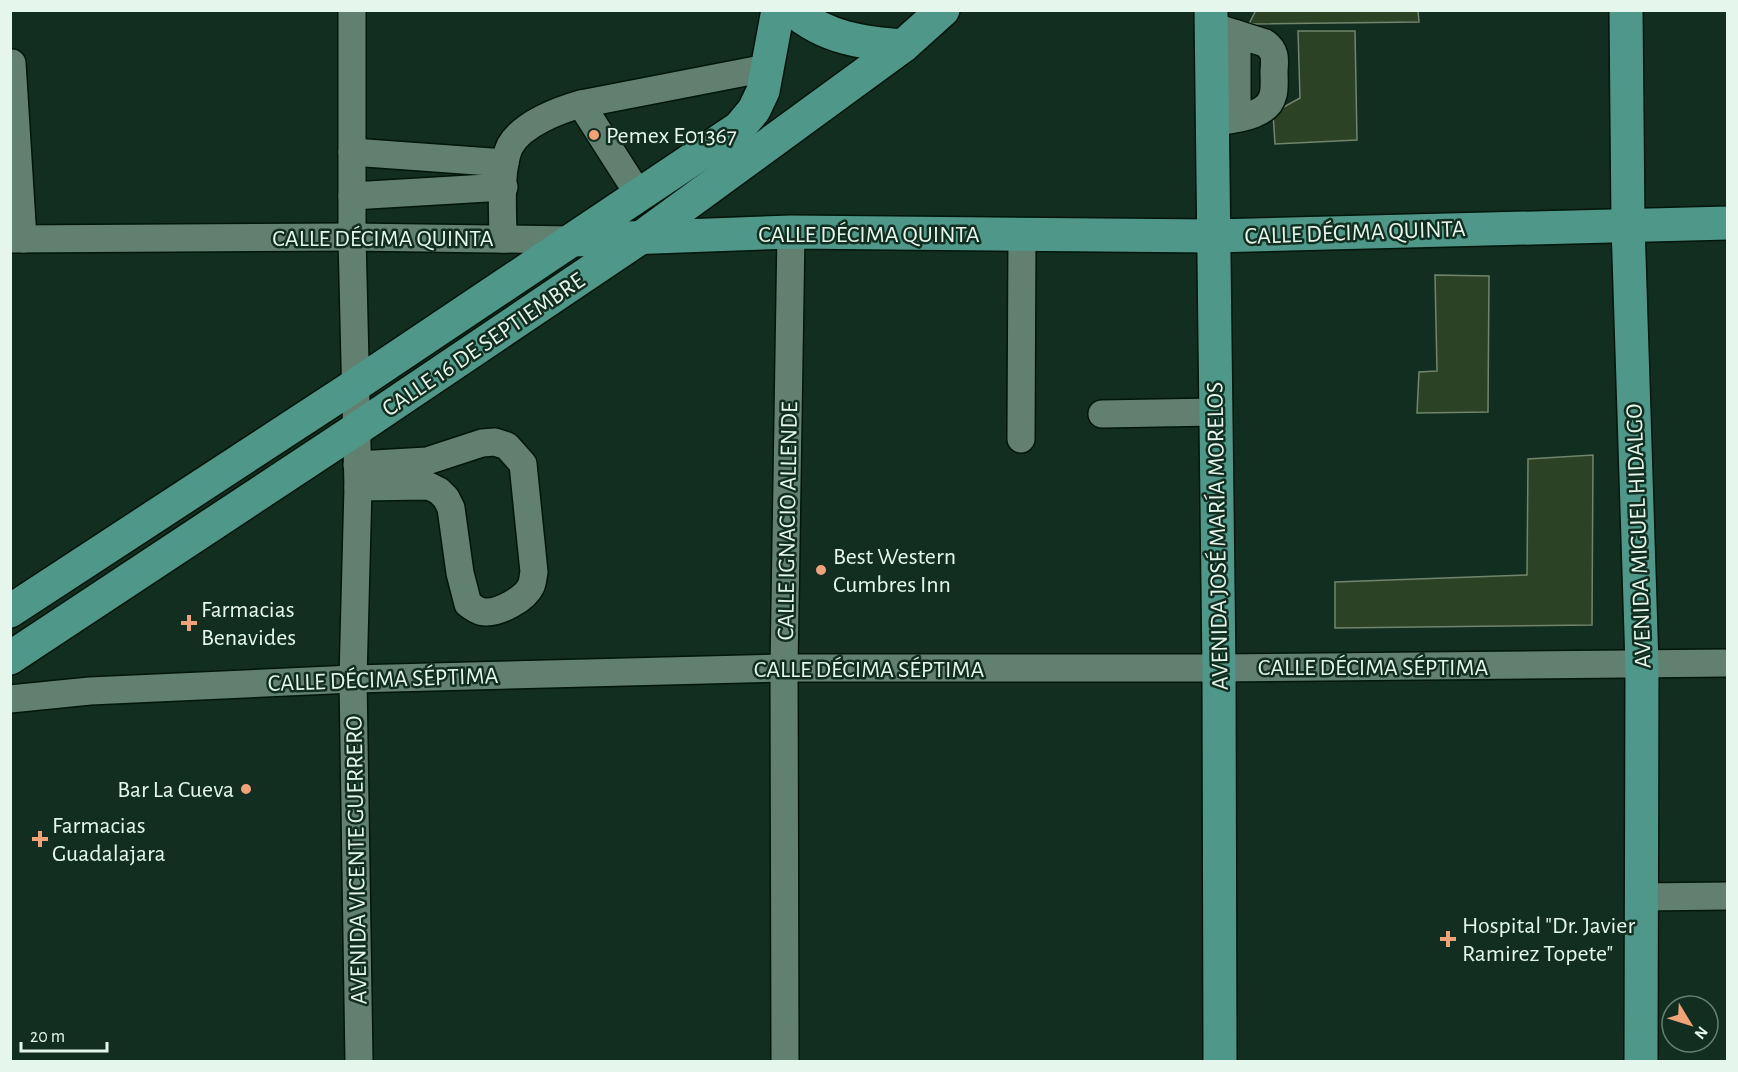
<svg xmlns="http://www.w3.org/2000/svg" width="1738" height="1072" font-family="'Alegreya Sans',sans-serif">
<style>
.building{fill:#2c4225;stroke:#72856c;stroke-width:1.5}
.lines{fill:none;stroke-linecap:round;stroke-linejoin:round}
.minor-casing{stroke:#00160a;stroke-width:30}
.major-casing{stroke:#00160a;stroke-width:36}
.minor{stroke:#628070;stroke-width:27}
.major{stroke:#4e9789;stroke-width:33}
.poi-dot{fill:#f0a279;stroke:#122e21;stroke-width:2}
.labels{text-anchor:middle;stroke-width:5;stroke-linejoin:round;paint-order:stroke}
.poi-label{font-size:24px;fill:#e5f6ec;stroke:#122e21;text-anchor:start}
.street-label{font-size:24px;fill:#e5f6ec;stroke:#122e21}
</style>
<rect width="100%" height="100%" fill="#122e21"/>
<!-- building -->
<g class="building">
<polygon points="1256,10 1418,10 1419,22 1249,24"/>
<polygon points="1298,31 1355,31 1357,140 1275,144 1273,113 1300,98"/>
<polygon points="1435,275 1489,276 1488,412 1417,413 1419,372 1437,371"/>
<polygon points="1593,455 1592,625 1335,628 1335,582 1527,575 1528,459"/>
</g>
<g class="lines">
<defs>
<g id="minor">
<polyline points="352,10 352,237 358,487 353,679 359,1062"/>
<path d="M1211 26 1265 43C1276 51 1275 59 1274 71 1274 79 1275 88 1273 95 1268 118 1230 119 1212 123"/>
<polyline points="1237,34 1237,118"/>
<polyline points="12,63 23,239"/>
<polyline points="581,104 639,195"/>
<polyline points="352,152 505,163"/>
<polyline points="352,196 504,187"/>
<polyline points="10,239 352,237 573,240"/>
<path d="M503 239C503 213 499 169 510 146 522 124 559 110 581 104L767 68"/>
<polyline points="1102,414 1215,412"/>
<polyline points="1021,439 1022,234"/>
<path d="M357 465 427 461 482 443 495 442 507 446 523 464 534 572C533 576 533 582 531 586 525 599 499 613 485 612 478 612 473 607 468 604L460 573 451 508 446 498 439 491 429 486 358 487"/>
<polyline points="10,699 90,691 353,679 784,668 1219,668 1728,663"/>
<polyline points="1641,897 1728,896"/>
<polyline points="785,1062 784,668 791,232"/>
</g>
<g id="major">
<path d="M793 10C825 38 863 43 903 46"/>
<polyline points="1211,10 1219,668 1220,1062"/>
<polyline points="1626,10 1628,225 1642,665 1641,1062"/>
<polyline points="573,240 791,232 1213,236 1728,223"/>
<polyline points="10,611 354,386 739,128 754,110 763,91 778,10"/>
<polyline points="10,658 355,430 643,236 903,46 943,10"/>
</g>
</defs>
<!-- minor casing -->
<use href="#minor" class="minor-casing"/>
<!-- major casing -->
<use href="#major" class="major-casing"/>
<!-- minor -->
<use href="#minor" class="minor"/>
<!-- major -->
<use href="#major" class="major"/>
</g>
<!-- markers -->
<g class="poi-dot">
<circle cx="594" cy="135" r="6"/>
<circle cx="821" cy="570" r="6"/>
<path d="M186 614h6v6h6v6h-6v6h-6v-6h-6v-6h6z"/>
<circle cx="246" cy="789" r="6"/>
<path d="M37 830h6v6h6v6h-6v6h-6v-6h-6v-6h6z"/>
<path d="M1445 930h6v6h6v6h-6v6h-6v-6h-6v-6h6z"/>
</g>
<g class="labels">
<!-- poi labels -->
<g class="poi-label">
<text x="606" y="143">Pemex E01367</text>
<text x="833" y="564">Best Western<tspan x="833" dy="28">Cumbres Inn</tspan></text>
<text x="201" y="617">Farmacias<tspan x="201" dy="28">Benavides</tspan></text>
<text x="234" y="797" text-anchor="end">Bar La Cueva</text>
<text x="52" y="833">Farmacias<tspan x="52" dy="28">Guadalajara</tspan></text>
<text x="1462" y="933">Hospital "Dr. Javier<tspan x="1462" dy="28">Ramirez Topete"</tspan></text>
</g>
<!-- street labels -->
<g class="street-label">
<text transform="translate(1355 232) rotate(-2)" y="8">CALLE DÉCIMA QUINTA</text>
<text x="869" y="242">CALLE DÉCIMA QUINTA</text>
<text x="383" y="246">CALLE DÉCIMA QUINTA</text>
<text transform="translate(483 344) rotate(-34)" y="8">CALLE 16 DE SEPTIEMBRE</text>
<text transform="translate(787 521) rotate(-89)" y="8">CALLE IGNACIO ALLENDE</text>
<text transform="translate(1217 536) rotate(-91)" y="8">AVENIDA JOSÉ MARÍA MORELOS</text>
<text transform="translate(1638 536) rotate(-92)" y="8">AVENIDA MIGUEL HIDALGO</text>
<text x="1373" y="675">CALLE DÉCIMA SÉPTIMA</text>
<text x="869" y="677">CALLE DÉCIMA SÉPTIMA</text>
<text transform="translate(383 679) rotate(-2)" y="8">CALLE DÉCIMA SÉPTIMA</text>
<text transform="translate(356 860) rotate(-91)" y="8">AVENIDA VICENTE GUERRERO</text>
</g>
</g>
<!-- border -->
<rect width="1738" height="1072" fill="none" stroke="#e5f6ec" stroke-width="24"/>
<!-- north arrow -->
<g transform="translate(1690 1024) rotate(128)"><circle r="28" fill="#122e21" stroke="#667e72" stroke-width="1.5"/>
<path d="M0-4.5L10 22L0 15L-10 22Z" fill="#f0a279"/>
<text y="-9" font-size="16" font-weight="bold" text-anchor="middle" fill="#e5f6ec">N</text>
</g>
<!-- scale -->
<path d="M21 1042v9h86v-9" fill="none" stroke="#e5f6ec" stroke-width="3"/>
<text x="30" y="1042" font-size="18" fill="#e5f6ec" stroke="#122e21" stroke-width="4.5" paint-order="stroke">20 m</text>
</svg>
